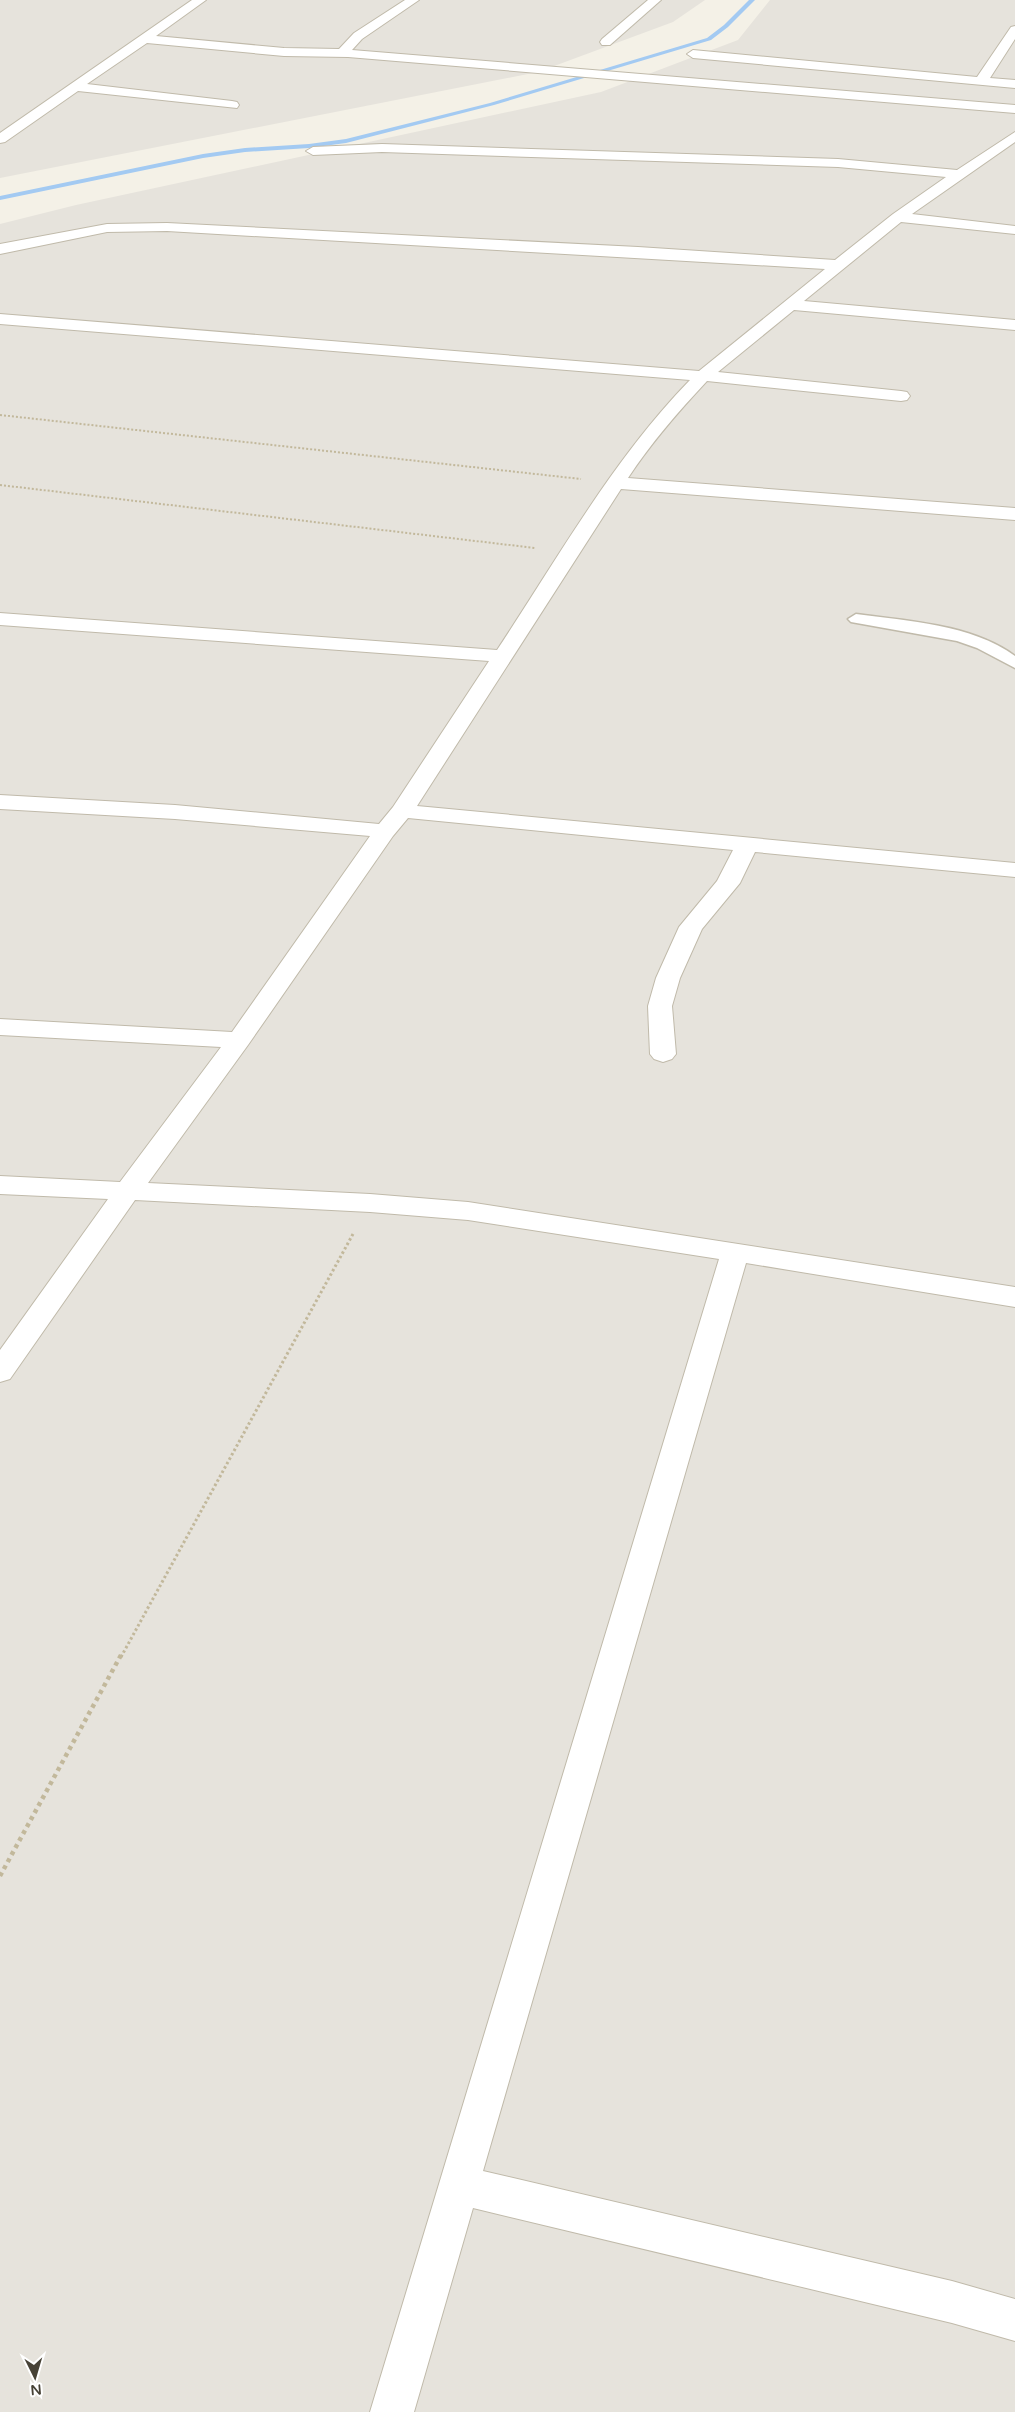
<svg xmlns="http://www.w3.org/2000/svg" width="1015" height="2412" font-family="'Varela Round',sans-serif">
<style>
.industrial{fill:#e6e3dc}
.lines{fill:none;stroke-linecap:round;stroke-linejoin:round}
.stream{fill:#a3caf2;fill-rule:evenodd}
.lane-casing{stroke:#c0baaa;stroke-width:3}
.street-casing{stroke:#c0baaa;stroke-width:2}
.path-far2{stroke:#c2b89b;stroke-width:2;stroke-dasharray:2 2;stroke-linecap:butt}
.path-far1{stroke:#c2b89b;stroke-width:3;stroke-dasharray:2.5 2.5;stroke-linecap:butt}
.path{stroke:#c2b89b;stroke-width:4.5;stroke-dasharray:4 4;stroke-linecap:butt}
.lane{fill:#fff;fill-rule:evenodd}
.street{fill:#fff;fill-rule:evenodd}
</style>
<rect width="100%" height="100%" fill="#f4f1e7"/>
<!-- industrial -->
<g class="industrial">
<polygon points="0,0 705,0 673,22 538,72 0,178"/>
<polygon points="770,0 1015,0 1015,2412 0,2412 0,224 76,205 601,92 738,40"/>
</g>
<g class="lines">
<!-- stream -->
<polygon class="stream" points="749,0 755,0 728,27 711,40 494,105 346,143 309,148 245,152 203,158 0,200 0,196 203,154 245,148 309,144 346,139 490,103 707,38 724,25"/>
<defs>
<path id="lane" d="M856 614C908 621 971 624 1015 656V668L977 648 957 641 851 622 848 619Z"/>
<g id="street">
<polygon points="192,0 206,0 156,36 284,48 339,49 354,33 405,0 419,0 362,39 352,50 1015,105 1015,113 348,57 284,56 147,43 87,84 232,101 237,102 239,105 237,108 78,91 5,142 0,143 0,133"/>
<polygon points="648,0 661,0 610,45 602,45 600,42 602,39"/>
<polygon points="1015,26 1015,39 990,78 1015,80 1015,88 693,58 687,54 693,50 977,77 1011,27"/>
<path d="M1015 132V142L912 214 1015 226V234L901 222 804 301 1015 320V330L794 310 718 372 901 391 907 392 910 396 907 400 901 401 707 381C678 412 651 443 628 478L1015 508V520L621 489 417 806 1015 863V877L755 852 740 883 702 929 680 978 672 1006 676 1054 672 1059 663 1062 654 1059 650 1054 648 1006 656 978 679 927 717 881 733 850 408 818 393 836 248 1045 148 1183 370 1194 468 1202 1015 1287V1307L746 1263 483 2171 952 2281 1015 2299V2341L952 2323 473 2208 414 2412H370L719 1259 468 1220 370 1212 135 1200 10 1379 0 1382V1350L108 1199 0 1194V1176L120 1182 221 1047 0 1035V1019L232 1032 370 836 175 819 0 809V795L175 805 379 824 393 807 489 661 0 625V613L497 650C558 558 613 459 690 380L0 324V314L699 371 825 269 167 231 107 232 0 254V244L107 224 167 223 638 247 835 260 893 214 946 177 838 167 382 152 313 155 306 151 313 147 382 144 838 159 957 170Z"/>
</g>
</defs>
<!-- lane casing -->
<use href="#lane" class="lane-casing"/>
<!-- street casing -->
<use href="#street" class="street-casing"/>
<!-- path-far2 -->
<g class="path-far2">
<polyline points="0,415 581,479"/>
<polyline points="0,485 535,548"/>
</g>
<!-- path-far1 -->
<polyline class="path-far1" points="121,1657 353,1234"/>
<!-- path -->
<polyline class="path" points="0,1876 121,1655"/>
<!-- lane -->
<use href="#lane" class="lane"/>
<!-- street -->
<use href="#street" class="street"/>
</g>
<!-- north arrow -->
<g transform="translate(35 2377) rotate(175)" stroke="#ffffff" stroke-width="4" paint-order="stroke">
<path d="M0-4L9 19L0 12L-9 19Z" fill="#474236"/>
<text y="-8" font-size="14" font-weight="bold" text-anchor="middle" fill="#474236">N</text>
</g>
</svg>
